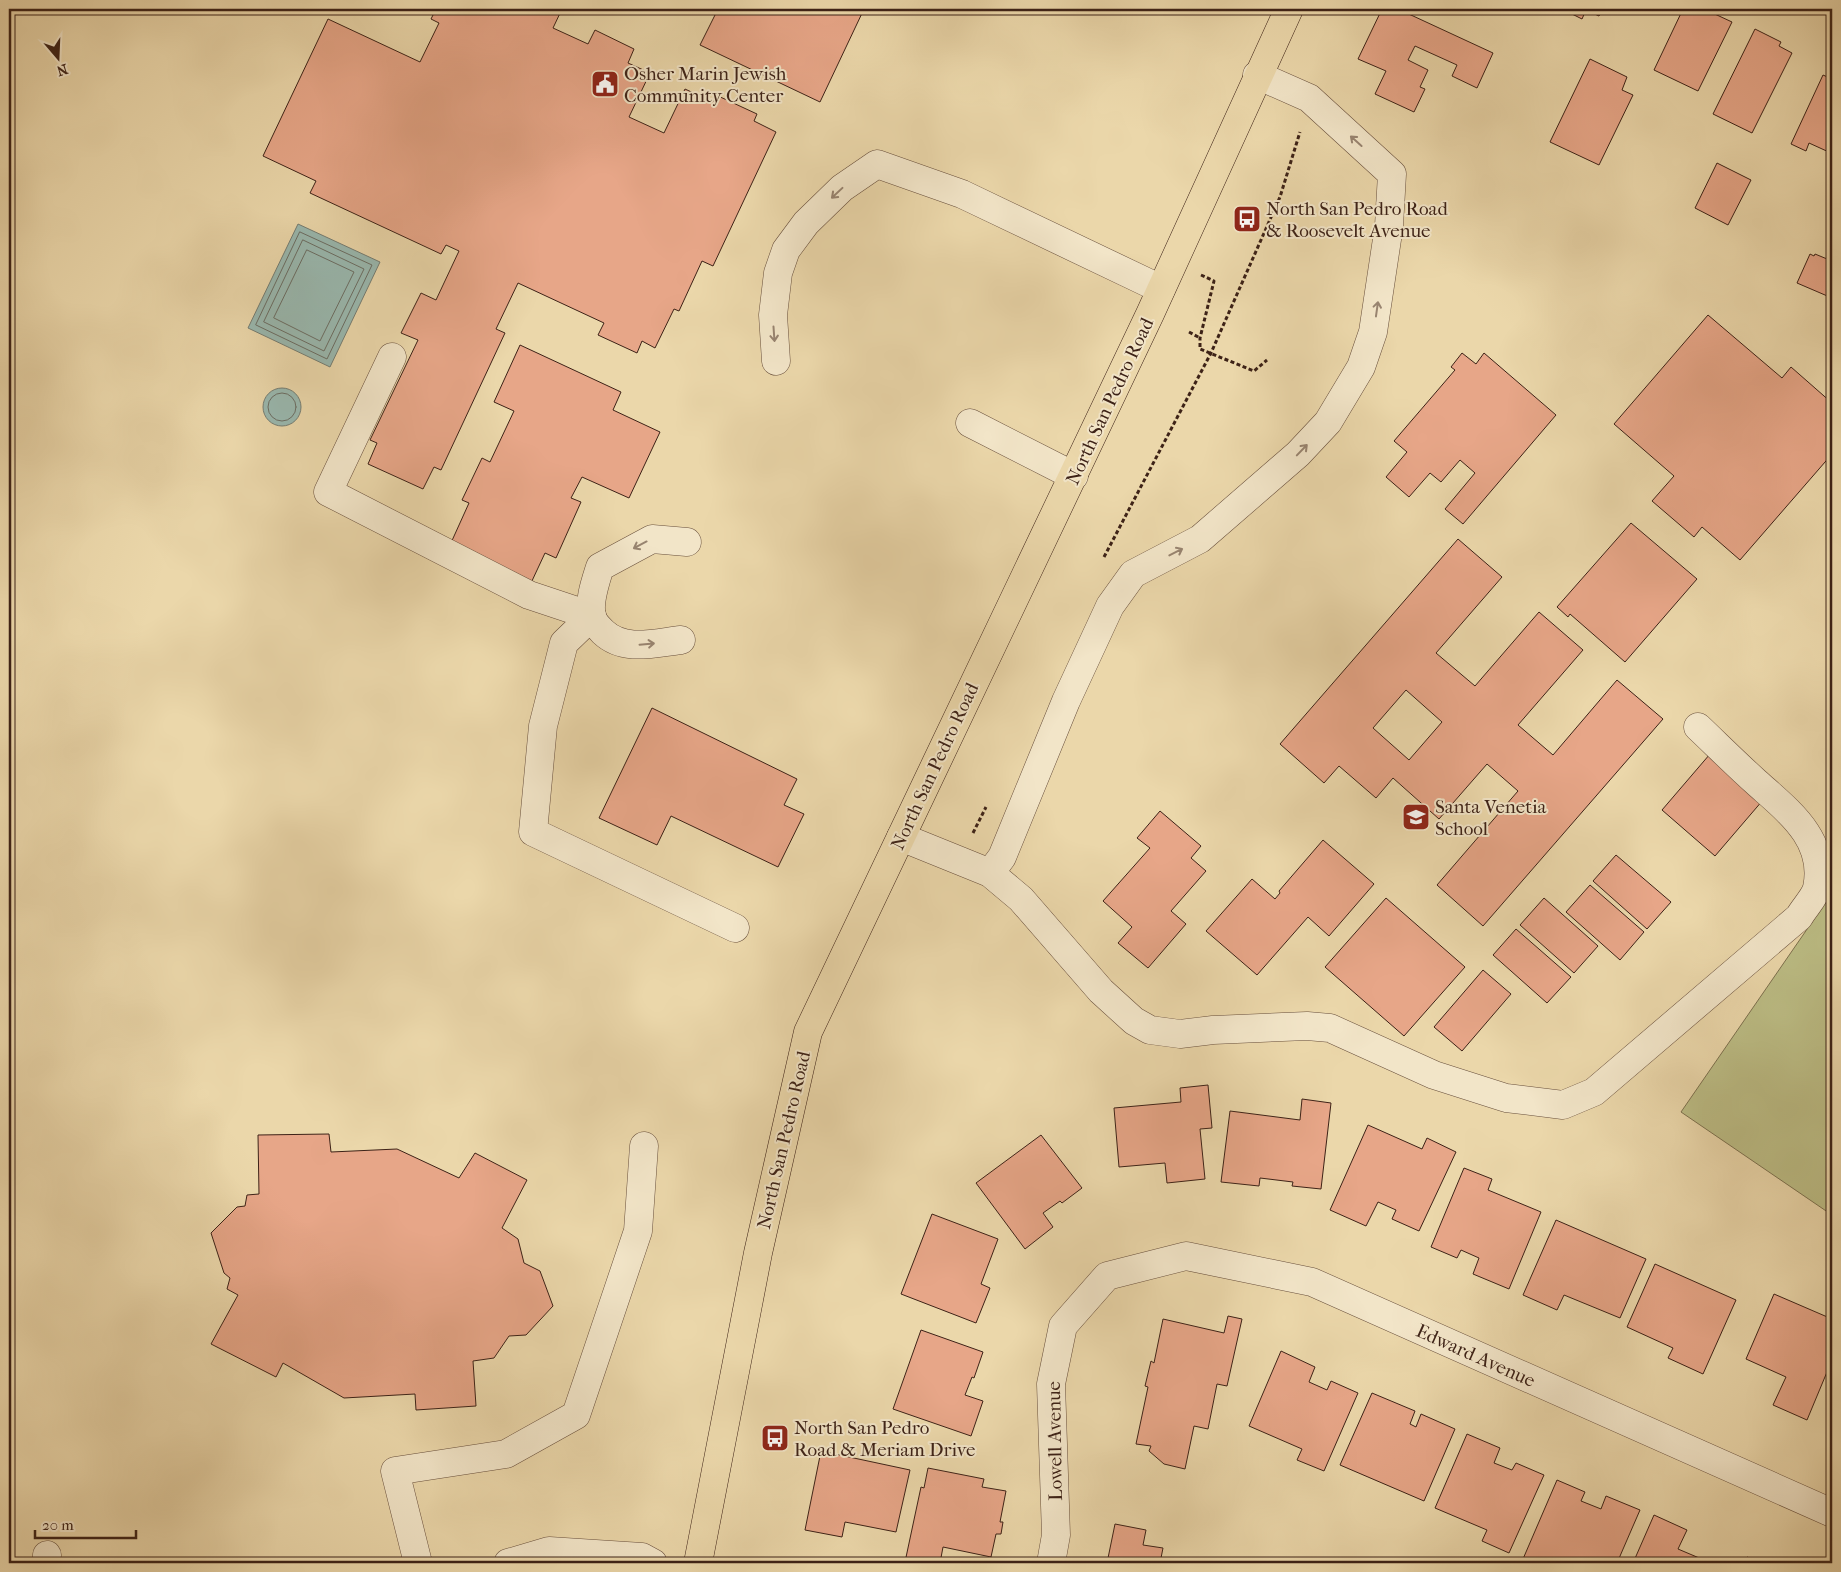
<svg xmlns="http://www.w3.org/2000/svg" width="1841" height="1572" font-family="'IM FELL French Canon',serif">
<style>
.green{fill:#bcbd85;stroke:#7c704e}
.water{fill:#99b8af;stroke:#747c72}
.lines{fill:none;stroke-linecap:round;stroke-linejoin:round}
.shore{stroke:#6b6d63;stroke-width:1}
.building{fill:#e7a688;stroke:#3d2217;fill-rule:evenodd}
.minor-casing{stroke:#684f3c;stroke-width:29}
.major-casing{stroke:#3d2217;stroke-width:29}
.path{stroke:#3d2217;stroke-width:3;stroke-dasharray:4 2.5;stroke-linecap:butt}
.minor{stroke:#f2e5c8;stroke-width:28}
.major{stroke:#ebd7aa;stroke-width:28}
.oneway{stroke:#988470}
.labels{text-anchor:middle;stroke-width:4;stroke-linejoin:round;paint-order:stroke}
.poi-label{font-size:19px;fill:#3d2217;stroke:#f2e5c8;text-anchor:start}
.street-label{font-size:19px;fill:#3d2217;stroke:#f2e5c8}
</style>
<rect width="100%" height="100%" fill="#ebd7aa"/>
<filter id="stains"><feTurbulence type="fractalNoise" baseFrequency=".004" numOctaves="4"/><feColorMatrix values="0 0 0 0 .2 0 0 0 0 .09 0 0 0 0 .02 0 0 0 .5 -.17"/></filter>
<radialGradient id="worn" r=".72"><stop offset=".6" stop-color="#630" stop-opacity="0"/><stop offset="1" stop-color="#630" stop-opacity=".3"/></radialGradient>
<!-- green -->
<polygon class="green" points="1832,893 1832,1215 1681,1112"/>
<!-- water -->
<g class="water">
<polygon points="298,224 380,262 330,367 248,328"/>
<circle cx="282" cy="407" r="19"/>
</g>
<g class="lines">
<!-- shore -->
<g class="shore">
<polygon points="300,232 372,265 327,359 256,325"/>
<polygon points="303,240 364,269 324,351 264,322"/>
<polygon points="307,250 354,272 320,341 274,318"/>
<circle cx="282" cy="407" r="14"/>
</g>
</g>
<!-- building -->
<g class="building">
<polygon points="436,9 562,9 553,28 588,44 595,30 634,49 628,63 650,73 629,117 664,133 685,89 713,102 716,95 757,114 754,121 776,132 713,266 702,261 679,311 674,309 655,348 642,341 637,353 598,335 604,323 518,283 496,329 505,333 441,470 434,467 423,489 368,464 377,443 370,440 418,340 401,333 421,293 436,300 459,251 446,245 441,254 310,193 316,181 263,156 328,19 420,62 439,23 431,19"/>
<polygon points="718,9 864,9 820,102 700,45"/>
<polygon points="1382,9 1398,9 1493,53 1477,88 1452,76 1457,65 1415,46 1408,60 1428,70 1420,87 1425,89 1414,112 1375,94 1386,71 1358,59"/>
<polygon points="1574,9 1603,9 1599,16 1586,10 1582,19 1572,14"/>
<polygon points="1683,9 1704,9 1732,22 1698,91 1654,70"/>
<polygon points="1755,29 1781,42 1779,46 1792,53 1752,133 1713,114"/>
<polygon points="1590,59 1627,77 1622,90 1633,95 1599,165 1550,142"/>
<polygon points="1823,75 1832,79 1831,153 1809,143 1806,151 1791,144"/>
<polygon points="1717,163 1751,180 1728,225 1695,208"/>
<polygon points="1810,254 1814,256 1815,254 1832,261 1832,306 1829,305 1832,298 1797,283"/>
<polygon points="1708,315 1782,378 1791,367 1832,403 1832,454 1740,560 1702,527 1694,537 1652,501 1674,476 1614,424"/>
<polygon points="520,345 621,392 613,410 660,432 629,498 582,477 571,498 581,502 556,558 545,553 531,583 450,545 469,503 462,500 482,458 490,462 514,411 494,402"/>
<polygon points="1462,353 1476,364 1484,353 1556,415 1463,524 1445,509 1475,473 1460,460 1441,482 1430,473 1409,497 1386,477 1407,452 1394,441 1455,370 1451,367"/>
<polygon points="1631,523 1697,579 1625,662 1570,614 1568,617 1557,607"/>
<path d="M1458 539 1502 577 1436 653 1475 686 1539 612 1583 650 1518 725 1553 755 1617 680 1663 719 1483 926 1437 885 1518 791 1487 764 1439 819 1393 778 1376 798 1339 766 1324 783 1280 744ZM1406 690 1442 722 1409 760 1373 728Z"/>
<polygon points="652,708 797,779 784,805 804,814 778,867 671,816 657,845 599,818"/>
<polygon points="1710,754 1763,800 1715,856 1662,810"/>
<polygon points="1160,811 1201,846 1191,858 1206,871 1171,911 1186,924 1148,968 1118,943 1132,927 1103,901 1150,848 1137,838"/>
<polygon points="1323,840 1374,884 1329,936 1308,917 1257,975 1206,931 1252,879 1275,899 1280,893 1279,891"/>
<polygon points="1616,855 1671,902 1647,929 1593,881"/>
<polygon points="1590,885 1644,932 1620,960 1566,912"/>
<polygon points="1386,898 1465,967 1404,1036 1325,967"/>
<polygon points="1544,898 1598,946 1574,973 1520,925"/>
<polygon points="1516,929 1571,977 1547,1003 1493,955"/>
<polygon points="1483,970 1511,994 1462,1051 1434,1027"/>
<polygon points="1208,1085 1212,1128 1200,1129 1205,1179 1167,1183 1165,1163 1119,1167 1114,1108 1181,1102 1180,1088"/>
<polygon points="1302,1099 1331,1103 1321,1189 1292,1186 1293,1182 1260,1178 1259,1186 1221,1182 1230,1111 1300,1120"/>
<polygon points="1368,1125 1422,1149 1427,1138 1456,1152 1419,1231 1392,1219 1396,1210 1378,1202 1366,1226 1330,1210"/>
<polygon points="329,1134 331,1152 397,1149 459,1178 475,1153 527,1180 502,1228 518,1239 524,1263 540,1271 553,1306 526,1335 509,1336 494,1358 473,1361 476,1406 416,1410 415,1394 344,1398 283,1363 276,1377 211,1344 238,1295 227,1289 230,1278 224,1273 211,1233 237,1207 245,1206 247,1195 259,1194 258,1135"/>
<polygon points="1041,1135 1082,1188 1062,1203 1060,1201 1043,1213 1053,1227 1025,1249 976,1183"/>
<polygon points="1464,1168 1492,1179 1488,1190 1541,1212 1509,1289 1473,1274 1479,1258 1461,1250 1457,1258 1431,1247"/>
<polygon points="932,1214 998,1239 981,1284 990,1288 976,1323 901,1294"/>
<polygon points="1556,1220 1646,1259 1620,1318 1564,1295 1557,1310 1523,1295"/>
<polygon points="1655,1264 1736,1300 1703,1374 1668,1358 1673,1348 1627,1327"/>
<polygon points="1774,1294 1832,1319 1832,1360 1807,1420 1773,1405 1786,1377 1746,1359"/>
<polygon points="1228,1316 1242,1319 1227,1386 1217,1384 1208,1429 1194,1426 1185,1469 1164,1464 1149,1451 1151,1446 1136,1444 1148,1387 1145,1386 1151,1361 1154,1363 1163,1319 1224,1333"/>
<polygon points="921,1330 983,1352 974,1378 972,1377 965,1395 983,1401 971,1436 893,1409"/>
<polygon points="1281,1351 1315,1367 1309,1382 1327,1390 1331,1381 1358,1393 1324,1471 1297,1460 1302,1449 1249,1426"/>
<polygon points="1372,1393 1415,1411 1410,1424 1416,1427 1421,1414 1455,1429 1424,1501 1340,1465"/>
<polygon points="1467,1434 1500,1448 1494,1463 1512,1470 1516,1463 1544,1475 1509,1553 1482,1541 1487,1530 1435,1508"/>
<polygon points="821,1451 910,1470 896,1532 845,1522 842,1537 805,1530"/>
<polygon points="928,1468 984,1479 982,1487 1006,1491 1000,1522 1003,1522 1001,1534 996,1534 991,1557 943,1547 940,1563 905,1562 921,1487 924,1488"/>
<polygon points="1557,1480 1585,1492 1581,1501 1601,1509 1606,1496 1640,1510 1617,1563 1563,1563 1556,1560 1554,1563 1533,1563 1523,1559"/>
<polygon points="1654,1515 1687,1530 1678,1549 1711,1563 1633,1563"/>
<polygon points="1115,1524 1146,1530 1143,1545 1163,1548 1160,1563 1107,1563"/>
<polygon points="1747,1557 1763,1563 1744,1563"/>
</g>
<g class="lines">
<defs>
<g id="minor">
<polyline points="392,357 328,492 529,595 592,616 564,643 543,726 533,832 735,928"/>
<polyline points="776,361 773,315 778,273 786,250 806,223 842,188 877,164 962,194 1161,289"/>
<polyline points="970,423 1074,476"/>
<path d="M681 640C654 643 624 652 603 632 599 628 593 622 592 616 588 602 596 580 600 567L652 539 687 542"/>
<path d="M901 837 990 873 1021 899 1101 991 1134 1021 1150 1030 1180 1034 1213 1030 1307 1026 1330 1028 1434 1075 1506 1098 1563 1105 1594 1092 1799 917C1804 908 1815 897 1817 888 1827 839 1788 811 1756 782 1736 764 1717 745 1698 727"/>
<polyline points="990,873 1002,857 1066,701 1110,606 1133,574 1200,539 1298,454 1328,422 1361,367 1373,332 1389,226 1392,174 1309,98 1257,75"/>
<polyline points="46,1563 47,1555"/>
<polyline points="418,1563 395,1471 506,1454 576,1415 638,1231 644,1146"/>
<polyline points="508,1563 549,1551 642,1557 653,1563"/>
<polyline points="1051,1563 1056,1535 1051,1384 1063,1326 1107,1276 1186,1256 1312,1282 1832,1513"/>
</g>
<polyline id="major" points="698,1563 758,1253 808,1032 1150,314 1289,9"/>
</defs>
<!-- minor casing -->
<use href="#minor" class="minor-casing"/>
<!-- major casing -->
<use href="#major" class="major-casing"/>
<!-- path -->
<g class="path">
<polyline points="1201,275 1214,281 1200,338 1200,349 1254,371 1267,360"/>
<polyline points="1189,332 1200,338"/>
<polyline points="1104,557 1211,353 1280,197 1300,132"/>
<polyline points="973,833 986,807"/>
</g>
<!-- minor -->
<use href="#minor" class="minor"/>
<!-- major -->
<use href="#major" class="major"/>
</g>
<!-- one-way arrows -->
<defs><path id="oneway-shaft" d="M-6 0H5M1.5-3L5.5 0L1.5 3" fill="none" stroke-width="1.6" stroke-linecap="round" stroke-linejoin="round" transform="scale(1.25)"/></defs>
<g class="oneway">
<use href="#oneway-shaft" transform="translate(1356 141) rotate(-138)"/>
<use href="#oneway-shaft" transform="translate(837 193) rotate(137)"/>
<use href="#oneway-shaft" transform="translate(1377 309) rotate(-82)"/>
<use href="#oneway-shaft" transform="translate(774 334) rotate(86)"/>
<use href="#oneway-shaft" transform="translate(1302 450) rotate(-46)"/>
<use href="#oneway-shaft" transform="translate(640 545) rotate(152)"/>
<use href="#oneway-shaft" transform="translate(1176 552) rotate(-27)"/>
<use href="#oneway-shaft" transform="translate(647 644) rotate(-5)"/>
</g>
<!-- icons -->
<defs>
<symbol id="civic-square" viewBox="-11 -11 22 22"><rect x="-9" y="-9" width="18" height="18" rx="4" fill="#8f2418" stroke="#f2e5c8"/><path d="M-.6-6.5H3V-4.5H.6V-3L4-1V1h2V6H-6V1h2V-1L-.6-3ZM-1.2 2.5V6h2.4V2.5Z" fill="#fff"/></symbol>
<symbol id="bus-square" viewBox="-11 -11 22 22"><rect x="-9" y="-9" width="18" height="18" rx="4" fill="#8f2418" stroke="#f2e5c8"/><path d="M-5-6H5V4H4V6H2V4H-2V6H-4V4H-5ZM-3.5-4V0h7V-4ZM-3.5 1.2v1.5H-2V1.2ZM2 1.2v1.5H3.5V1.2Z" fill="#fff"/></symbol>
<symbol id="school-square" viewBox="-11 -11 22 22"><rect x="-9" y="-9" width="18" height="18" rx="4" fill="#8f2418" stroke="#f2e5c8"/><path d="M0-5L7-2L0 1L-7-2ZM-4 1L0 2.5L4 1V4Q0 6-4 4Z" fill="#fff"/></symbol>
</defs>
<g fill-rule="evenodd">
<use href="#civic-square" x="589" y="68" width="32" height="32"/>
<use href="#bus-square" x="1231" y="203" width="32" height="32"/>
<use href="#school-square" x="1400" y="801" width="32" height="32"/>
<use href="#bus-square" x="759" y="1422" width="32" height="32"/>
</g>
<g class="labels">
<!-- poi labels -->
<g class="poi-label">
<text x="624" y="80">Osher Marin Jewish<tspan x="624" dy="22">Community Center</tspan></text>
<text x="1266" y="215">North San Pedro Road<tspan x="1266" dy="22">&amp; Roosevelt Avenue</tspan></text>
<text x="1435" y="813">Santa Venetia<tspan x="1435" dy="22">School</tspan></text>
<text x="794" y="1434">North San Pedro<tspan x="794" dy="22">Road &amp; Meriam Drive</tspan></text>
</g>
<!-- street labels -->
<g class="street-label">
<text transform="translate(1109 401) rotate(-65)" y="7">North San Pedro Road</text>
<text transform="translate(934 766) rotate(-65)" y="7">North San Pedro Road</text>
<text transform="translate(783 1140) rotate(-77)" y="7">North San Pedro Road</text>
<text transform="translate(1476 1355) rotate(24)" y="7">Edward Avenue</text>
<text transform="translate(1054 1441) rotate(-91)" y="7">Lowell Avenue</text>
</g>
</g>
<!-- margin -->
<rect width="1841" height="1572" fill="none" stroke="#ebd7aa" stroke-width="30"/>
<rect x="10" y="10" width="1821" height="1552" fill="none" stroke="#3d2217" stroke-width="2.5"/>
<rect x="15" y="15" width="1811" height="1542" fill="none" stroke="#3d2217"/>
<!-- north arrow -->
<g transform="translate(58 58) rotate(161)" stroke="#f2e5c8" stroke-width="4" paint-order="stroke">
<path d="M0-4L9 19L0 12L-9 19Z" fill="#3d2217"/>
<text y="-8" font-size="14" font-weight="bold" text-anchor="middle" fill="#3d2217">N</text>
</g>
<!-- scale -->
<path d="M35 1530v8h101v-8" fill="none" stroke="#3d2217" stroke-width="2.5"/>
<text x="42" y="1530" font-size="15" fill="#3d2217" stroke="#f2e5c8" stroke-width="4" paint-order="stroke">20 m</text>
<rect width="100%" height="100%" filter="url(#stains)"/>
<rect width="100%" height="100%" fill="url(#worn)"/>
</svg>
